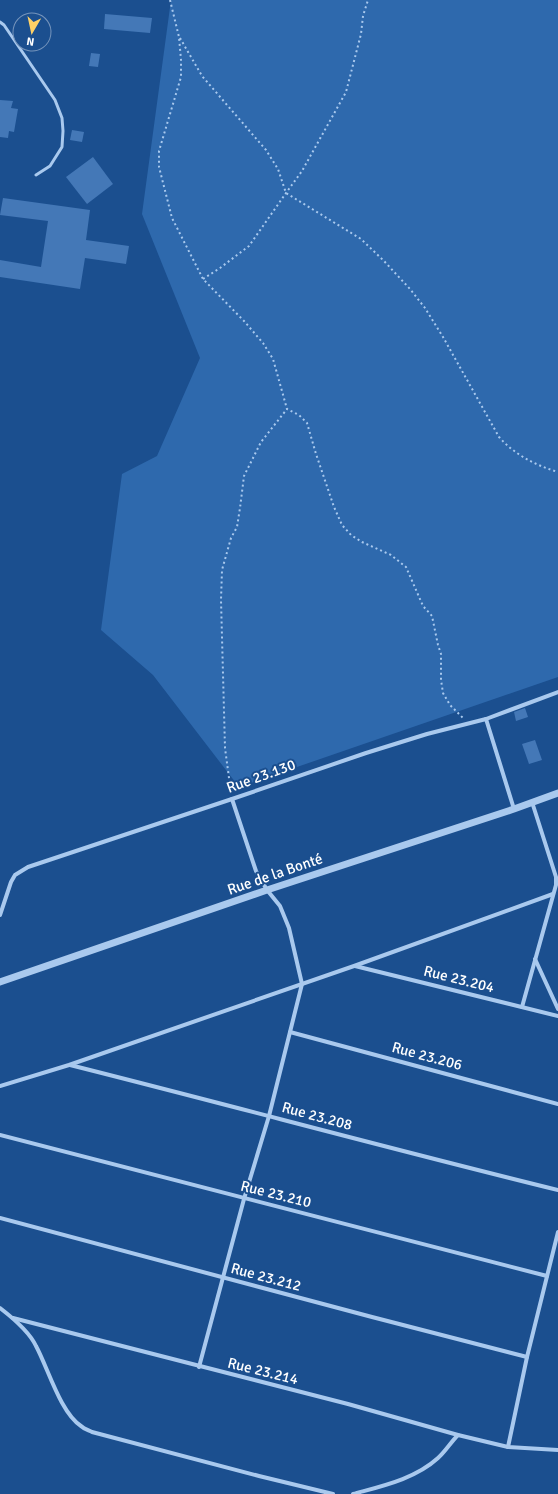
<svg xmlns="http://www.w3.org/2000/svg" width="558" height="1494" font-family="Signika,sans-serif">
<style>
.green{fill:#2e69ad}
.building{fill:#4478b7}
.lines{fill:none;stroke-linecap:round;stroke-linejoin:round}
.path{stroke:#a9c9ee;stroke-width:2;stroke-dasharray:2 3;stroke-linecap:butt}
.service{stroke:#a9c9ee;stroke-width:3}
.minor{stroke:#a9c9ee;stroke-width:4}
.tertiary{stroke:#a9c9ee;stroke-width:7}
.labels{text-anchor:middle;stroke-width:4;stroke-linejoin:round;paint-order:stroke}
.street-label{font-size:15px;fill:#fff;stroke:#1b4f8f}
</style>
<rect width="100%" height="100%" fill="#1b4f8f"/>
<!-- green -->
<polygon class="green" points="171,0 558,0 558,677 239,787 153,675 101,630 122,474 157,456 200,358 142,214"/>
<!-- building -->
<g class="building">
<polygon points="105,14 152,18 150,33 104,29"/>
<polygon points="91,53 100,54 98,67 89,66"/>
<polygon points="0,100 13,101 11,108 18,109 14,132 9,131 8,138 0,137"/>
<polygon points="72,130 84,132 82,142 70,140"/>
<polygon points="93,157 113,184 87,204 66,177"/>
<polygon points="3,198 90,210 86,240 129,246 126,264 85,258 80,289 0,277 0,260 41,267 48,221 0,215"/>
<polygon points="525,708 528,717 516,721 514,712"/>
<polygon points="535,740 542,760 529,764 522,744"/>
</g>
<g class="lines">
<!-- path -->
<g class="path">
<polyline points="170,0 179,37 181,60 181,77 159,151 159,167 172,218 203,279 244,321 263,343 273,359 287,409 299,415 307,423 316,454 334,507 342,525 351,535 362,542 391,555 406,567 423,606 432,616 438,645 441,654 441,680 443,693 450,705 463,718"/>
<path d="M180 38 202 76 266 150 278 169 286 193 361 239 384 261 410 289 425 308 443 337 499 437C515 455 535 465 558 472"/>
<polyline points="203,279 220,268 249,246 286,193 302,171 346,92 361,34 363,16 368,0"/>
<polyline points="231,793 225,748 221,600 222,570 231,538 237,527 240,508 244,476 261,442 287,409"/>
</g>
<!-- service -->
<polyline class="service" points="0,22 4,25 55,100 62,118 63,131 62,147 50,166 36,175"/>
<!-- minor -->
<g class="minor">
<polyline points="486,719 514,809"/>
<polyline points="0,915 11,882 15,875 28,867 232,799 366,753 427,734 486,719 558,692"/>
<polyline points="535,959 558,1009"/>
<polyline points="355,966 558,1016"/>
<polyline points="522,1007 556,885 556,877 532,802"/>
<polyline points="290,1032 558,1104"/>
<path d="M70 1065C233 1106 395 1150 558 1190"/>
<polyline points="0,1086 69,1065 354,966 553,894"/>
<polyline points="0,1135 547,1276"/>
<polyline points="0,1218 372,1317 527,1357"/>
<path d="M0 1308C13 1318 29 1331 36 1346 48 1368 60 1412 81 1426 84 1429 88 1430 92 1432L259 1476 333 1494"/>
<polyline points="13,1318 348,1404 458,1435 508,1447 558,1450"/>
<polyline points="199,1367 244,1199 269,1116 302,984 289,928 280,906 267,890 256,871 232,799"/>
<polyline points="508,1447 527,1357 558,1232"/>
<path d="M353 1494C382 1486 415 1479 438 1458 445 1452 451 1442 458 1435"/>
</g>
<!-- tertiary -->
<polyline class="tertiary" points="0,982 267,890 514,809 558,793"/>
</g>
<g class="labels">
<!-- street labels -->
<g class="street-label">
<text transform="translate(261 776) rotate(-20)" y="5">Rue 23.130</text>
<text transform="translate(275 874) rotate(-19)" y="5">Rue de la Bonté</text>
<text transform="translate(459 979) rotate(14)" y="5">Rue 23.204</text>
<text transform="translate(427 1056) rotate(15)" y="5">Rue 23.206</text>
<text transform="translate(317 1116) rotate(15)" y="5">Rue 23.208</text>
<text transform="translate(276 1194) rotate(14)" y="5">Rue 23.210</text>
<text transform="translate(266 1277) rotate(15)" y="5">Rue 23.212</text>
<text transform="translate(263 1371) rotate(14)" y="5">Rue 23.214</text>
</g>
</g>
<!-- north arrow -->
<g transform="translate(32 32) rotate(189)"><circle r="19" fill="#1b4f8f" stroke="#7695bc"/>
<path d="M0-3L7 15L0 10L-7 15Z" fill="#ffd166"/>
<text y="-6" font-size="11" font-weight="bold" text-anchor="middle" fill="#ffffff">N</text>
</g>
</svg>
